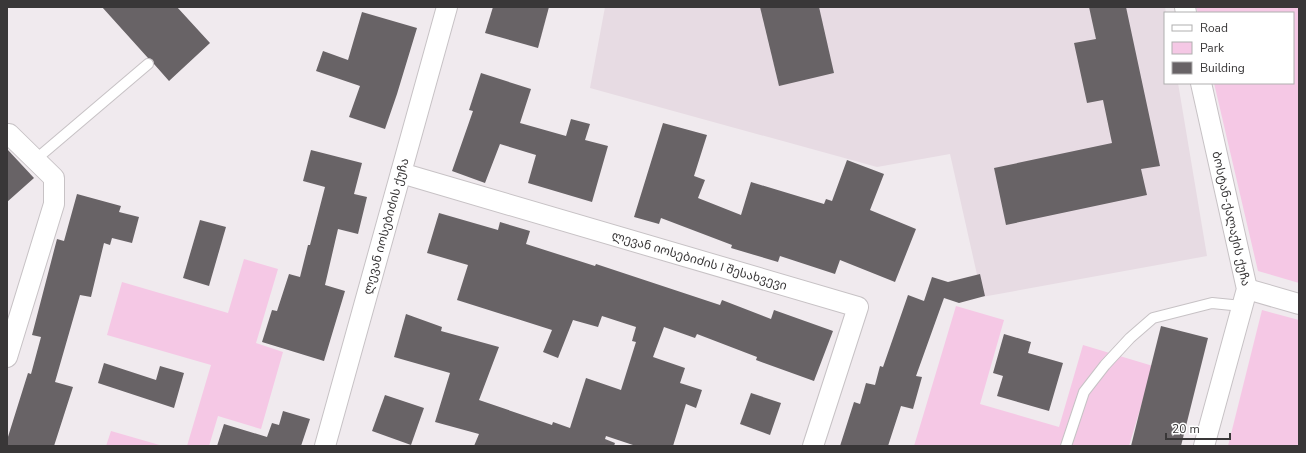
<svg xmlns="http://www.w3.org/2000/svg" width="1306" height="453" font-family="'Nunito Sans','Noto Sans Georgian',sans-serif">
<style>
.built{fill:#e7dbe3}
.green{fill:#f5c8e5}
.building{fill:#686366}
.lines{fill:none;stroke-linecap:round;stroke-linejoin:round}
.lane-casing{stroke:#c7c2c5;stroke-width:12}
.street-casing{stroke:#c7c2c5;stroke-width:22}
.lane{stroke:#fff;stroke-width:10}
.street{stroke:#fff;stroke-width:20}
.labels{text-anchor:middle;stroke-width:4;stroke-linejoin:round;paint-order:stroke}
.street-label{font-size:12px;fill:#393738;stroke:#fff}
</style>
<rect width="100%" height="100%" fill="#f0eaee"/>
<!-- built -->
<polygon class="built" points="605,7 1165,7 1166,13 1165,13 1165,83 1178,83 1207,256 982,297 950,154 877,167 590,88"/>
<!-- green -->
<g class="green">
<polygon points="1196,7 1299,7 1299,283 1258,271 1214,83 1293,83 1293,13 1198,13"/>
<polygon points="244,259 278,269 256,343 283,352 261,429 218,416 209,446 187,446 211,365 107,335 122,282 228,313"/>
<polygon points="956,306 1004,320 980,404 1059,427 1083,345 1153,366 1129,446 914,446"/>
<polygon points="1262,310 1299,320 1299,446 1228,446"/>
<polygon points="111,431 163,446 106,446"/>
</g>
<!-- building -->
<g class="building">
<polygon points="102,7 177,7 210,43 169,81 154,64 153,60 148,58"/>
<polygon points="493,7 549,7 538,48 485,33"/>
<polygon points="760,7 819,7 834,73 779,86"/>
<polygon points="1089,7 1126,7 1160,166 1141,169 1147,195 1006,225 994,168 1112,143 1103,100 1087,103 1074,43 1096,39"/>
<polygon points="362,12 417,28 397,94 385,129 349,117 360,86 316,71 323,51 348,60"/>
<polygon points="481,73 531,89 520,123 566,136 571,119 590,124 585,140 608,146 592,202 528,183 536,155 500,144 485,183 452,171 473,111 469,110"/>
<polygon points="663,123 707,135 694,176 705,180 698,198 741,215 751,182 824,204 826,199 832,201 847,160 884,174 870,210 916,229 895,282 840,260 835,274 780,256 778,262 731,248 732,245 661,218 659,224 634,217"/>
<polygon points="7,149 34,178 7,202"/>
<polygon points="311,150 362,163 354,194 367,197 358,234 338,229 325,285 345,291 324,361 262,342 272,310 277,311 289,274 300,277 308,245 310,245 325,187 303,181"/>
<polygon points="77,194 121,206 119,212 139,217 132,243 112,238 110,245 104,243 91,297 80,295 55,382 73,387 54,446 7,446 7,440 28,373 31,374 41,337 32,335 57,239 64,241"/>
<polygon points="439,213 498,230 500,222 530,231 526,244 595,266 596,264 720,305 722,300 771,319 774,310 833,331 814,381 756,360 757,357 697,334 695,338 664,327 653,357 685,368 680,383 702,390 696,408 686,404 673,446 636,446 606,436 605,439 615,443 614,446 474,446 479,434 435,422 450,373 394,357 406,314 442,327 441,331 499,347 479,400 552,425 553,422 570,428 586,378 621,390 636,342 632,341 636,327 602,316 598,327 573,320 558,358 543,352 552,330 457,300 468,265 427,253"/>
<polygon points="200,220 226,227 209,286 183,278"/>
<polygon points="980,274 985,296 959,303 944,298 916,376 922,377 913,409 901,406 888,446 840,446 854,402 860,404 866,383 875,385 880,366 883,367 908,295 924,301 932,277 948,282"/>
<polygon points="1161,326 1208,338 1181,446 1131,446"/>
<polygon points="1004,334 1031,342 1028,353 1063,363 1049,411 997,396 1003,376 993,373"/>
<polygon points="104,363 156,380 160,366 184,373 174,408 98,383"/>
<polygon points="751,393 781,403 770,435 740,424"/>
<polygon points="385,395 424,408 411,445 372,431"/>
<polygon points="283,411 310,419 301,446 217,446 224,424 267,437 272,423 279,425"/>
</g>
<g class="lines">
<defs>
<g id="lane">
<polyline points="35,160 148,64"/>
<polyline points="1066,446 1084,392 1105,365 1130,338 1153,318 1212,303 1242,306"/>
</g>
<g id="street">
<polyline points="1185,7 1186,13"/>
<path id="s1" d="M1201 83 1247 289 1204 446"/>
<polyline points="7,134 9,134 54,178 54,204 7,357"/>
<path id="s2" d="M401 173 858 307 813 446"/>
<polyline points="1247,289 1299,304"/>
<path id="s3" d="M325 446 447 7"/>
</g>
</defs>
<!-- lane casing -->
<use href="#lane" class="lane-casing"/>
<!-- street casing -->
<use href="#street" class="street-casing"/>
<!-- lane -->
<use href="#lane" class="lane"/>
<!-- street -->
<use href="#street" class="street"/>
</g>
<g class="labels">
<!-- street labels -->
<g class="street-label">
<text dy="4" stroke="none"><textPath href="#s1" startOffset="139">ბოსტან-ქალაქის ქუჩა</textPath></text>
<text dy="4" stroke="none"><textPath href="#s3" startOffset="228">ლევან იოსებიძის ქუჩა</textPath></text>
<text dy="4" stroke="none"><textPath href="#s2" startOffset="311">ლევან იოსებიძის I შესახვევი</textPath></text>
</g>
</g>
<!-- border -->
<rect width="1306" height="453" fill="none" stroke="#393738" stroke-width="16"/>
<!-- legend -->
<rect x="1164" y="12" width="130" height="72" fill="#ffffff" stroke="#b0afaf"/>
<rect x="1172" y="25" width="20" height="6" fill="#ffffff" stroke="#b0afaf"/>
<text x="1200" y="32" font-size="12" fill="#393738">Road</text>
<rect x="1172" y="42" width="20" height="12" fill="#f5c8e5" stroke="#b0afaf"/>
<text x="1200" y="52" font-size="12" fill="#393738">Park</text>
<rect x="1172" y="62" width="20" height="12" fill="#686366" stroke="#b0afaf"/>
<text x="1200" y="72" font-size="12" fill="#393738">Building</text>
<!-- scale -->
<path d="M1166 433v6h64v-6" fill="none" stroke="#393738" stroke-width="2"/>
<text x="1172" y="433" font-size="12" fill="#393738" stroke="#ffffff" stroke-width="3" paint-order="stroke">20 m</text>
</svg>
